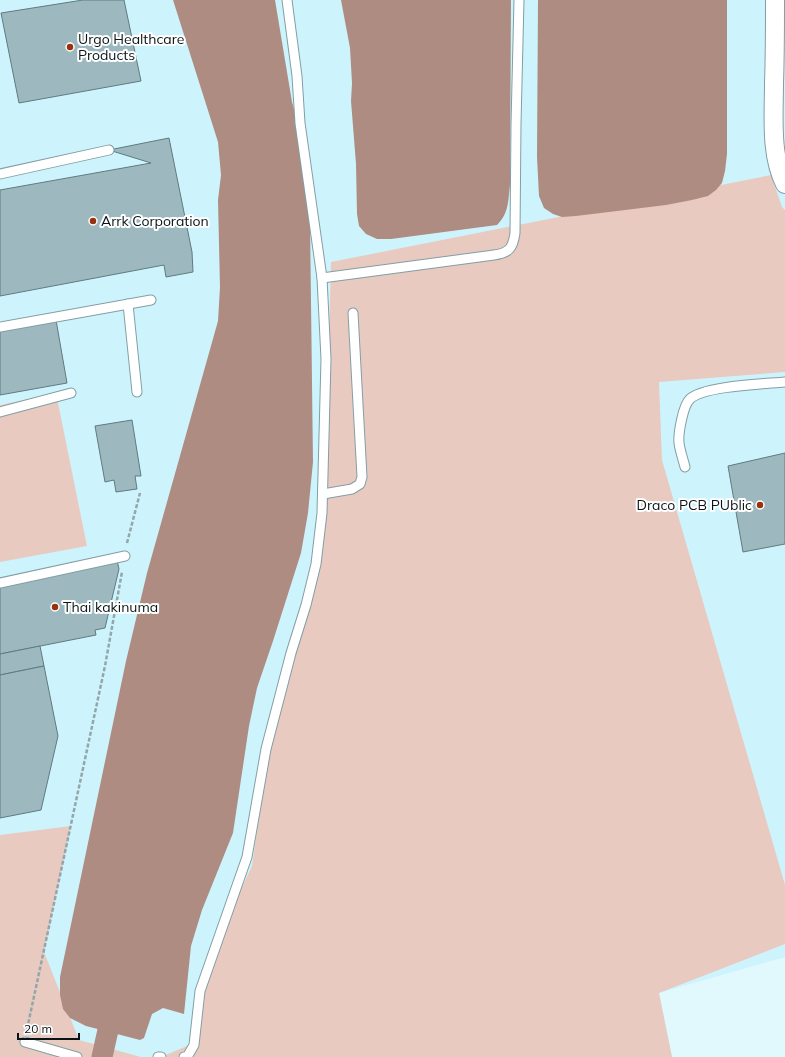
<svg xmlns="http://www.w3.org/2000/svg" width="785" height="1057" font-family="Mulish,sans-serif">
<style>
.built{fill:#cdf4fc}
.green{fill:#e9cac1}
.water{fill:#ae8c82}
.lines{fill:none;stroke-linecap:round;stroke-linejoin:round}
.canal{stroke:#ae8c82;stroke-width:21}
.building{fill:#9db9bf;stroke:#607a80}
.lane-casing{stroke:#839ea4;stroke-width:11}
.street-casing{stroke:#839ea4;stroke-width:20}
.path{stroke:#93a6a9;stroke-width:2.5;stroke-dasharray:4 2;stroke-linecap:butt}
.lane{stroke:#fff;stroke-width:9}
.street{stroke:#fff;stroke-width:18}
.poi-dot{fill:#98320c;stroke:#fff;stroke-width:1.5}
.labels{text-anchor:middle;stroke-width:4;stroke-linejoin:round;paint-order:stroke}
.poi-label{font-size:14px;fill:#0a1416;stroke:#fff;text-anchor:start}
</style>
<rect width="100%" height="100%" fill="#e1f8fd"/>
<!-- built -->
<polygon class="built" points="0,0 785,0 785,957 659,993 672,1057 0,1057"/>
<!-- green -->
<g class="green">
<polygon points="771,175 782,207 785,210 785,372 659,382 662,460 785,885 785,944 659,993 672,1057 161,1057 194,1043 206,963 252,866 274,712 324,528 331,262"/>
<polygon points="56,393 87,546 0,562 0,405"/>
<polygon points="71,826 44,952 79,1040 141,1057 0,1057 0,835"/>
</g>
<!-- water -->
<g class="water">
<polygon points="173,0 275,0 292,102 301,134 310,221 313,462 308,513 301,553 273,641 257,688 249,726 233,833 202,910 191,946 184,1014 163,1008 152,1014 144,1038 140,1040 86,1026 70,1018 63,1009 60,995 60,977 126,661 147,573 218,321 220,287 218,200 221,175 218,142"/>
<path d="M341 0H511L510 185C508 201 509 213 497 225L391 239H377L366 234 359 226 357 214 356 164 351 101 352 83 350 48Z"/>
<polygon points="538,0 727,0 727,154 725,171 722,183 716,190 708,196 692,200 666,205 576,216 562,217 553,214 544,208 539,196 537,157"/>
</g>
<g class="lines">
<!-- canal -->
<polyline class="canal" points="102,1057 114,1003"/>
</g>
<!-- building -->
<g class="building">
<polygon points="83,0 124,0 141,81 19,103 1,13"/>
<polygon points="169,138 192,252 193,272 166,277 164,265 0,296 0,190 151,163 109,150"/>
<polygon points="56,320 67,383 0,395 0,330"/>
<polygon points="132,420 141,476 135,476 137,489 116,492 114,480 105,482 95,426"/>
<polygon points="785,453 785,544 743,552 728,466"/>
<polygon points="117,560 119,569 105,628 95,630 96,635 0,654 0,586"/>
<polygon points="40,646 44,666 0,675 0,654"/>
<polygon points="44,666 58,736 41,810 0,818 0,675"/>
</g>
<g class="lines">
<defs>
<g id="lane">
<polyline points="0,174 109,150"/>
<path d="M322 278 494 255C509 253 513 248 515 233L516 124 519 0"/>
<polyline points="128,304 137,392"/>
<polyline points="0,327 151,300"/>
<polyline points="0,412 71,393"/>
<path d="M685 467C683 459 680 451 679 443 678 434 683 405 690 399 703 386 764 384 785 382"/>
<polyline points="323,494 352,489 360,484 362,477 353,313"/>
<polyline points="0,583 125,556"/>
<polyline points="25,1042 77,1057"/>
<polyline points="158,1057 161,1057"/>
<polyline points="184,1057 187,1057 194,1045 200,991 247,857 266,749 291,653 306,605 316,564 322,513 326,359 322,278 300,123 297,76 287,0"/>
</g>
<path id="street" d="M775 0C775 28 775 56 774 83 774 115 770 155 785 184"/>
</defs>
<!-- lane casing -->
<use href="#lane" class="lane-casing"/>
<!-- street casing -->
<use href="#street" class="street-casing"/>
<!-- path -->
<g class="path">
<polyline points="127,543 140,493"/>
<polyline points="27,1029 105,666 122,572"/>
</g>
<!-- lane -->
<use href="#lane" class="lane"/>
<!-- street -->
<use href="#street" class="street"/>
</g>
<!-- markers -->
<g class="poi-dot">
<circle cx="70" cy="47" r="4"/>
<circle cx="93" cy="221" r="4"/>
<circle cx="760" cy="505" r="4"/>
<circle cx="55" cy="607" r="4"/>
</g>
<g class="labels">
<!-- poi labels -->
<g class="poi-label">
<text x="78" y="44">Urgo Healthcare<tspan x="78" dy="16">Products</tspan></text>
<text x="101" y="226">Arrk Corporation</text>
<text x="752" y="510" text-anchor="end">Draco PCB PUblic</text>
<text x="63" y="612">Thai kakinuma</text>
</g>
</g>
<!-- scale -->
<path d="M18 1033v6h61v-6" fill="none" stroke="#0a1416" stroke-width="2"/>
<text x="24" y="1033" font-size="12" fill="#0a1416" stroke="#ffffff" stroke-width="3" paint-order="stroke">20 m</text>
</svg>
